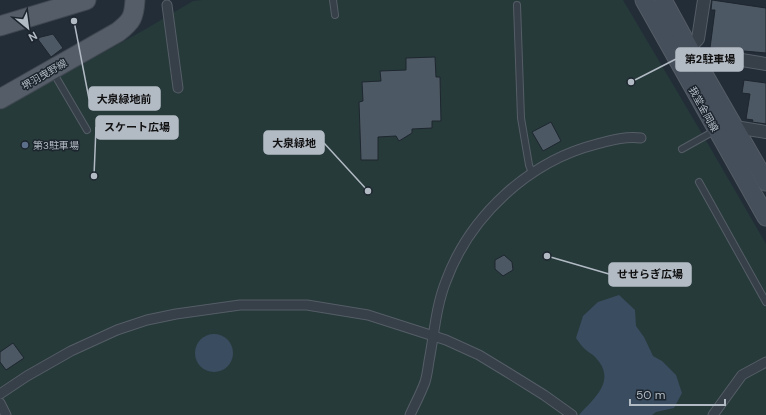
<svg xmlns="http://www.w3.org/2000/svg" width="766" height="415" font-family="'DM Sans','Noto Sans JP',sans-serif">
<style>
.green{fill:#263a3a}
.water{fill:#3a4c60}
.building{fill:#4c5863;stroke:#1e262f}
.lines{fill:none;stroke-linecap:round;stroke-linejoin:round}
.service-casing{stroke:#555d66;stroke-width:8}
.pedestrian-casing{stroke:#555d66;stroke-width:11}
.minor-casing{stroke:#555d66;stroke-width:14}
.secondary-casing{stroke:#555d66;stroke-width:19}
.primary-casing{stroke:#404851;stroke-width:21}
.service{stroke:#373f48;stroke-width:6}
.pedestrian{stroke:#373f48;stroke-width:9}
.minor{stroke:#373f48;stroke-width:12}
.secondary{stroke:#454f5b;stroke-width:17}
.primary{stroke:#555e68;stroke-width:19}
.service-dot{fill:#5c6f8a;stroke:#1c242d;stroke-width:1.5}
.labels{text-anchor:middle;stroke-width:3;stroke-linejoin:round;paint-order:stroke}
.street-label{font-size:10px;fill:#b2bac4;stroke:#1c242d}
.poi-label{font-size:10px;fill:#b2bac4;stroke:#1c242d;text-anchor:start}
.leader{fill:none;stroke:#b2bac4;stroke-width:1.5}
.callout-dot{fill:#b2bac4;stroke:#1c242d;stroke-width:1.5}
.callout{fill:#b2bac4;stroke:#b2bac4;stroke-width:1.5}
.callout-label{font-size:11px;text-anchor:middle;font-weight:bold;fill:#111}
</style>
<rect width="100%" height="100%" fill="#232d38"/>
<!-- green -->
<polygon class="green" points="202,0 623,0 704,137 766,244 766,415 0,415 0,110 144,30 193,1"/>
<!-- water -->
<g class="water">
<path d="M619 295 635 310 636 326 644 337 653 356 662 361 676 375 682 393 674 408 656 412 652 415H579C594 398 617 381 596 358 593 354 589 353 586 350 582 347 579 342 576 338L583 316 598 302Z"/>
<circle cx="214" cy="353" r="19"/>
</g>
<!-- building -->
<g class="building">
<polygon points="712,0 766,8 766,53 710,48 715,10 711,10"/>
<polygon points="53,34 63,48 51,57 37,38"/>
<polygon points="435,57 436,77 440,77 441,121 432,121 432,128 412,129 412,133 399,141 396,136 378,137 378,160 361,160 359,102 363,101 362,82 381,81 380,71 406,70 406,58"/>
<polygon points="744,80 766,83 766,124 752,122 753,120 746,119 750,94 742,93"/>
<polygon points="551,122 561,141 543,151 532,132"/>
<polygon points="504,255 512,262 513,270 503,276 495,269 495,260"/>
<polygon points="13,343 24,358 6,370 0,362 0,352"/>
</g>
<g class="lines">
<defs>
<g id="service">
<polyline points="333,0 335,15"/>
<polyline points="517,5 521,118 529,165 532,173"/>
<polyline points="53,72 87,130"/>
<polyline points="682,149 716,130"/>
<polyline points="699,182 766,302"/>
</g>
<g id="pedestrian">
<polyline points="167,5 178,88"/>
<polyline points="0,394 27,376 71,351 117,330 147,320 176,314 240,305 307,305 368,315 446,340 479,355 507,372 544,395 572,415"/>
<polyline points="0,403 6,415"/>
<path d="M410 415C415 404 421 393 425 382 427 376 428 368 429 361 434 335 436 306 446 281 470 216 529 161 597 144 612 140 626 136 641 138"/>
<polyline points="713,415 742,375 766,362"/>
</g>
<g id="minor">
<polyline points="689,48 698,39 704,0"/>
<polyline points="711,55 766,64"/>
<polyline points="735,127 766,132"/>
</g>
<g id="secondary">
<polyline points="644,0 766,217"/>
<polyline points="663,0 697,62 766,182"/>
</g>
<g id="primary">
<polyline points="0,26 86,0"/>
<path d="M0 99 118 32C132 21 134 17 135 0"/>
</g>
</defs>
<!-- service casing -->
<use href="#service" class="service-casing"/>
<!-- pedestrian casing -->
<use href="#pedestrian" class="pedestrian-casing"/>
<!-- minor casing -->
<use href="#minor" class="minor-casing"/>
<!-- secondary casing -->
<use href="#secondary" class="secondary-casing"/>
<!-- primary casing -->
<use href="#primary" class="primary-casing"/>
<!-- service -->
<use href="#service" class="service"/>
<!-- pedestrian -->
<use href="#pedestrian" class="pedestrian"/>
<!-- minor -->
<use href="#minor" class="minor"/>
<!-- secondary -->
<use href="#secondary" class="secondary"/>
<!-- primary -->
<use href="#primary" class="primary"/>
</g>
<!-- markers -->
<circle class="service-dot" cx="25" cy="145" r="4"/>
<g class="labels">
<!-- street labels -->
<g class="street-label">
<text transform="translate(44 74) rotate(-30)" y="4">堺羽曳野線</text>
<text transform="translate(704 109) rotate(61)" y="4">我堂金岡線</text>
</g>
<!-- poi labels -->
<g class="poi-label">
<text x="33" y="149">第3駐車場</text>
</g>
</g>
<!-- callouts -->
<path class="leader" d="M631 82L676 59M74 21L89 99M94 176L96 127M368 191L324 143M547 256L609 274"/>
<g class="callout-dot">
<circle cx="631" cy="82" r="4"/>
<circle cx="74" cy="21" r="4"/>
<circle cx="94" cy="176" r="4"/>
<circle cx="368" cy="191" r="4"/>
<circle cx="547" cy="256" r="4"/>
</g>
<g class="callout">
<rect x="676" y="48" width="67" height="23" rx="4"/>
<rect x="89" y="87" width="71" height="23" rx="4"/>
<rect x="96" y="116" width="82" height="23" rx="4"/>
<rect x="264" y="131" width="60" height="23" rx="4"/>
<rect x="609" y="263" width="82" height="23" rx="4"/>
</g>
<g class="callout-label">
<text x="710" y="63">第2駐車場</text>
<text x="124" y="103">大泉緑地前</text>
<text x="137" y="131">スケート広場</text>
<text x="294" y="147">大泉緑地</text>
<text x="650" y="278">せせらぎ広場</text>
</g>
<!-- north arrow -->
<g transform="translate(28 28) rotate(151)" stroke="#1c242d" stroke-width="3" paint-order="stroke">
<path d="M0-3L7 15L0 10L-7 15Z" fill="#b2bac4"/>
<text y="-6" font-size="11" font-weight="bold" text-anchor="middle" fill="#b2bac4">N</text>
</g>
<!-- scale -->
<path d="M630 399v6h95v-6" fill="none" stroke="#b2bac4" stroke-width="2"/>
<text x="636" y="399" font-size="12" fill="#b2bac4" stroke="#1c242d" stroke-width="3" paint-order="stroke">50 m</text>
</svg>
